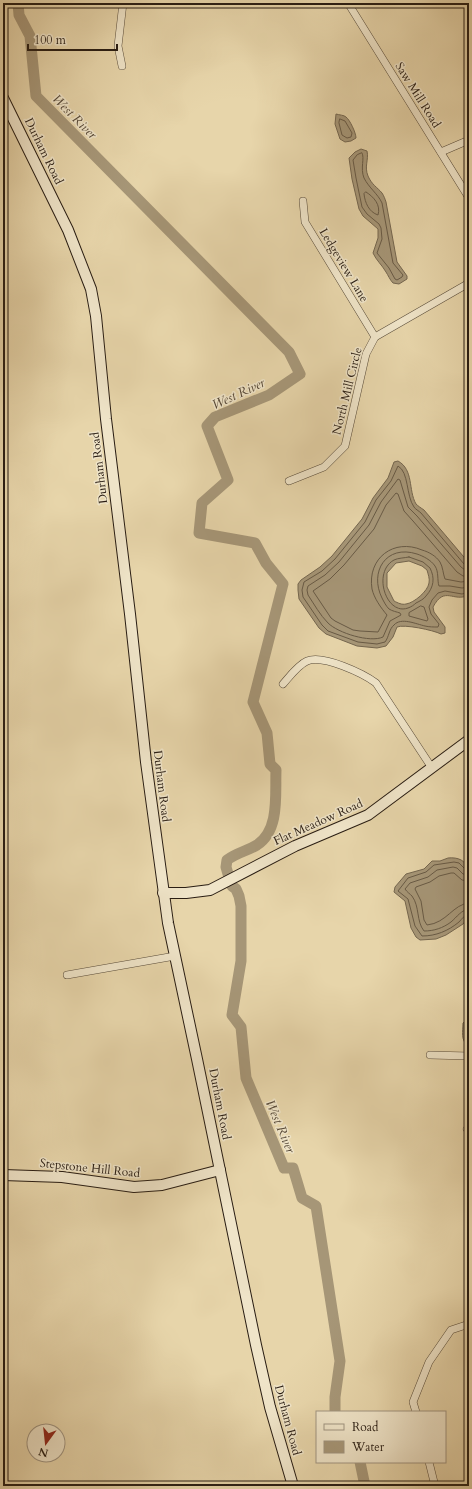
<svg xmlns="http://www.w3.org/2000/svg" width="472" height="1489" font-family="Cardo,serif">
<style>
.water{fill:#a69677;stroke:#74664f;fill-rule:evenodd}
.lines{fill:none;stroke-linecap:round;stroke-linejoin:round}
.shore{stroke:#685a45;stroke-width:1}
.river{stroke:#a69677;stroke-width:11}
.street-casing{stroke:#584b39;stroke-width:8}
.secondary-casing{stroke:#291d13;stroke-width:12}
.street{stroke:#efe4c8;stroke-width:7}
.secondary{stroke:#efe4c8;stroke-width:10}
.labels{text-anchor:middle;stroke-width:3;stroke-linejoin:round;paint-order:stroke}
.street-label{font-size:12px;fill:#291d13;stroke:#efe4c8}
.water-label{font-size:13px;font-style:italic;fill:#554736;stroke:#efe4c8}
</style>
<rect width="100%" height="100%" fill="#e7d5aa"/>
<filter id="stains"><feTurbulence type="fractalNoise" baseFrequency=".005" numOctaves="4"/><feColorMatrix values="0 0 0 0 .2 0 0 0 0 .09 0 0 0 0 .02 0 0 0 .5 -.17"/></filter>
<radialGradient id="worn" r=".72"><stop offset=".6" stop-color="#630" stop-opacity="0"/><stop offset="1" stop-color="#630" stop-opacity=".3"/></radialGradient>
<!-- water -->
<g class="water">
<path d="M336 114C339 115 344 115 346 117 350 120 356 133 356 138L351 141 345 142 340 139 335 124Z"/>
<path d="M361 149 367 151C369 160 364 166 368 176 372 185 377 187 382 193 384 196 385 199 386 202L397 262 407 276V279L399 284 393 283C390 280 388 275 386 272 382 265 376 260 373 253L378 238V229L363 216 359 209 352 179 349 158 355 152Z"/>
<path d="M398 461C414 470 408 490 416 504 418 506 421 508 424 510L469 563V595C453 603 445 585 433 607L434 612 445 627V633L441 634C433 630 404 624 397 627L393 637 386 646 377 648 357 646 326 634 319 628 299 599 298 590V584L301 580 320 567 332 556 362 519 373 498 388 478 394 462ZM409 561 422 566 427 570C428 574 430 579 429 583 428 591 414 603 406 604 402 605 398 603 394 601L387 587V573L396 563Z"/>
<path d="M448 858C458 857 466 860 469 871L468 918 463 924 446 935 436 939 420 940 416 937 411 928 405 901 394 892 395 887 406 874 424 869 432 861H440Z"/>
<path d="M469 1018V1046C460 1041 463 1031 463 1023Z"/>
</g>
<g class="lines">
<!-- shore -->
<g class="shore">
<polygon points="340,119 345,121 352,133 351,137 347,138 342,135 339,123"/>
<path d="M362 153C365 158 360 168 364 178 369 188 378 194 382 203L393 263 403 275 402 277 397 280 395 279 389 268 377 253 382 239 381 228 379 224 367 214 362 207 356 178 353 160 357 155Z"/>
<path d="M366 192C374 197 381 205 378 215 369 212 365 203 364 194Z"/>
<path d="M409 557 423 562 430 568C435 578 434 587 426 596 424 599 420 601 416 603 414 605 411 607 408 608 386 616 372 572 394 560 398 558 404 558 409 557Z"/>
<path d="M469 565 464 564 421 513C419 511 415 509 414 507 406 496 409 472 398 466L391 481 376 500 365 522 335 559 322 571 304 582 302 590 303 597 322 625 328 631 358 642 377 644 385 642C389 637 389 629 394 625 401 617 416 624 425 626 429 627 434 627 438 627L439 624 431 614 429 607 432 600 438 593 445 591 462 594 469 592"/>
<path d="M469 570H465L461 567 417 516 408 507 400 480 398 479 381 502 369 525 339 562 325 575 308 586 307 590 308 595C314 604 320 615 328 623 338 633 370 643 383 637L390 621 401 615 400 613C397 612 392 611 389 609 386 606 384 602 382 598 369 572 386 544 417 554 423 556 431 560 435 566 439 572 437 580 439 586H450L462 588 469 587"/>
<path d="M469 577 463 576 457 572 413 521 404 511 398 494 396 493 386 505 374 529 344 565 330 579 313 591 331 618 335 621 353 630 360 631 378 632 387 615C381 608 374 598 372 589 367 558 394 538 422 550 429 552 436 556 440 562 443 567 443 574 445 579L461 582 469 581"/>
<polygon points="421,606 424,607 428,619 427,621 409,616 409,613"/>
<path d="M469 870 465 869 459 863 454 862 434 865 426 872 408 878 398 891 408 899 415 926 422 936C436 936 448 931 459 922 462 919 464 915 469 914"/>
<path d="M469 875 463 874 457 868 453 867 437 870 428 877 410 883 405 889C407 892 410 894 412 896 420 907 416 921 424 931 434 931 443 928 451 922 457 917 461 910 469 909"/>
<path d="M469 881 462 880 454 873H451L439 876 430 882 416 887 415 889 421 901 424 920 427 925C447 923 453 904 469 903"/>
</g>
<!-- river -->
<g class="river">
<path d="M18 3 19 15 30 36 36 96 289 352 300 374 269 395 215 417 207 426 228 480 202 503 199 533 255 543 266 563 283 584 253 702 267 733 270 764 276 770C275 795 280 830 257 845 247 851 236 853 227 860L226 867 228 874"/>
<polyline points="232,886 236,889 239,896 241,906 241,961 232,1015 241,1027 246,1078 284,1168 293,1168 302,1198 316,1206 340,1361 335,1397 335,1412"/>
<polyline points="360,1462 365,1486"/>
</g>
<defs>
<g id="street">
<polyline points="348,3 469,198"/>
<polyline points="122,66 118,46 123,3"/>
<polyline points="441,152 469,140"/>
<polyline points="303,201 305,222 375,337"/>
<polyline points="289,481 324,467 345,446 366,354 375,337 469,283"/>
<path d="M283 684C290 676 298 665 307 661 323 654 364 674 376 683L432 768"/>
<polyline points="67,975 175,956"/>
<polyline points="430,1055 469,1056"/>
<polyline points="467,1129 469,1131"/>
<polyline points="416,1412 413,1402 429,1362 451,1330 469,1324"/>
<polyline points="429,1462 435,1486"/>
</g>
<g id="secondary">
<polyline points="3,98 68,230 91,289 96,316 106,419 130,614 146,762 168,923 197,1059 256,1345 270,1407 293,1486"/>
<polyline points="163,893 186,893 210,890 295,846 368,815 469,740"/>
<polyline points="3,1175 62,1177 134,1187 162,1185 220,1170"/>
</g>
</defs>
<!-- street casing -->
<use href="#street" class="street-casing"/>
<!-- secondary casing -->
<use href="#secondary" class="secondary-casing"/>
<!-- street -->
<use href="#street" class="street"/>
<!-- secondary -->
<use href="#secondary" class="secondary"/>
</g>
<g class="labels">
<!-- street labels -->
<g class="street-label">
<text transform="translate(418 95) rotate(58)" y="4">Saw Mill Road</text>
<text transform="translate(44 151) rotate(64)" y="4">Durham Road</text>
<text transform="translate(344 265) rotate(59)" y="4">Ledgeview Lane</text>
<text transform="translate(347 391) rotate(-76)" y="4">North Mill Circle</text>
<text transform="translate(99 468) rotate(-97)" y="4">Durham Road</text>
<text transform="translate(162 786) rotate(83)" y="4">Durham Road</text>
<text transform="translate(318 822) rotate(-24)" y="4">Flat Meadow Road</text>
<text transform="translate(220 1104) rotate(79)" y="4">Durham Road</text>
<text transform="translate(90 1168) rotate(6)" y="4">Stepstone Hill Road</text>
<text transform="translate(288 1420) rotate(75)" y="4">Durham Road</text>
</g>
<!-- water labels -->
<g class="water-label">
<text transform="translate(75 116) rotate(45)" y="5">West River</text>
<text transform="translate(238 393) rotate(-25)" y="5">West River</text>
<text transform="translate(281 1126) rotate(67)" y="5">West River</text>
</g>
</g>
<!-- margin -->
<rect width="472" height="1489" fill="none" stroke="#e7d5aa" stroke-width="16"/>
<rect x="4" y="4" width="464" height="1481" fill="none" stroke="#291d13" stroke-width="2"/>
<rect x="8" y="8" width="456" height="1473" fill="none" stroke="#291d13"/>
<!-- legend -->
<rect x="316" y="1411" width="130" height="52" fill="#efe4c8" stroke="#a09480"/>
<rect x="324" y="1424" width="20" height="6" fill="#efe4c8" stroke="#a09480"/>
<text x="352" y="1431" font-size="12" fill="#291d13">Road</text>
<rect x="324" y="1441" width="20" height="12" fill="#a69677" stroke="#a09480"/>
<text x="352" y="1451" font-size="12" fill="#291d13">Water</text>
<!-- north arrow -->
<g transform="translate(46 1443) rotate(195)"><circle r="19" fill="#efe4c8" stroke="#a09480"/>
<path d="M0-3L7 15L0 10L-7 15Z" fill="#8f2418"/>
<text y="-6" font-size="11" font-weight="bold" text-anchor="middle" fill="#291d13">N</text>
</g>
<!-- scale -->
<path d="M28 44v6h89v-6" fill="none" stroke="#291d13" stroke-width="2"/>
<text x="34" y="44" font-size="12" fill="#291d13" stroke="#efe4c8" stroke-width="3" paint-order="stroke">100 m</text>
<rect width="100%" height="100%" filter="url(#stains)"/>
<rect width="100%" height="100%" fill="url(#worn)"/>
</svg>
